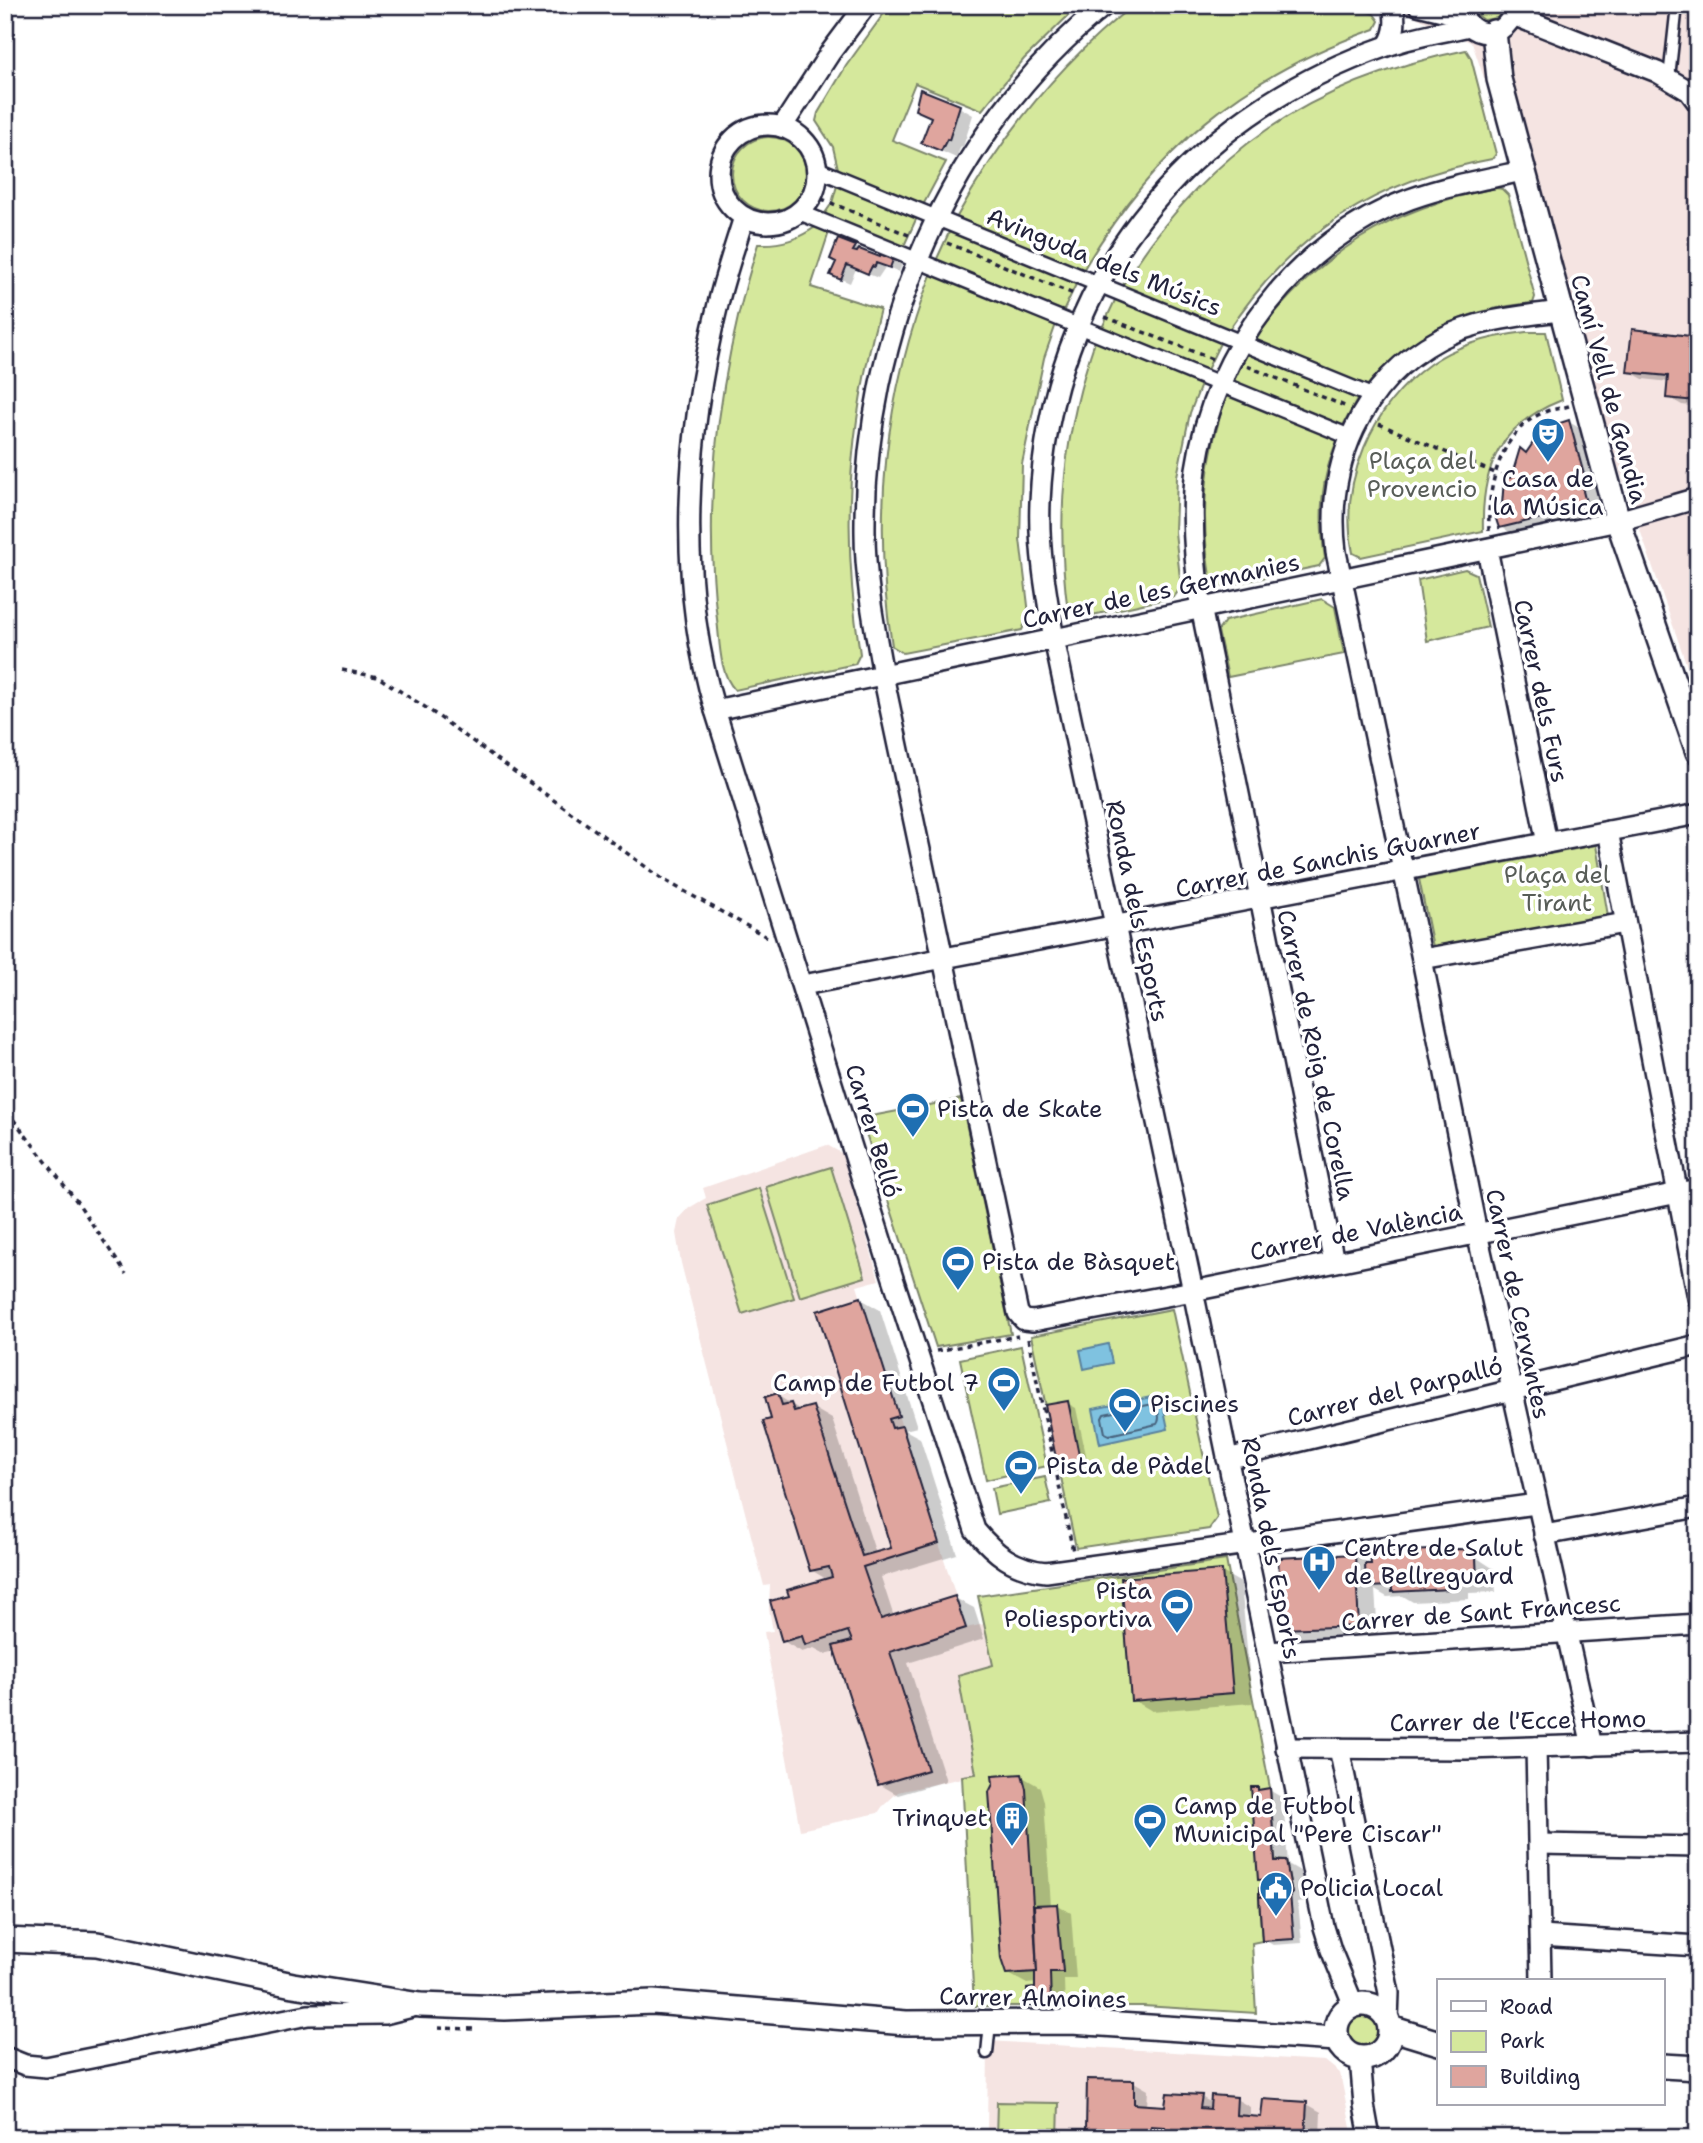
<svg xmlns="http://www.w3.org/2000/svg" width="1703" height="2143" font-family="'Shantell Sans',sans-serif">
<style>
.built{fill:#f5e4e2}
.green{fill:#d5e89c;stroke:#7c856c;stroke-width:2}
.water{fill:#7fc2e0;stroke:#5a829e;stroke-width:2}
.shadow{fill:#0003}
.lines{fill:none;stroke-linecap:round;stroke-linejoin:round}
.shore{stroke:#47627d;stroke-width:2}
.building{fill:#dfa59e;stroke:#22223b;stroke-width:2}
.service-casing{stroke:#22223b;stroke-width:15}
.pedestrian-casing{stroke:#22223b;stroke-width:19}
.minor-casing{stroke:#22223b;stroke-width:24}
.tertiary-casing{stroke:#22223b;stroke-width:28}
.path{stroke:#22223b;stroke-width:3.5;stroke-dasharray:5 5;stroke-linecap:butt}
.service{stroke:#fff;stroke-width:10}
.pedestrian{stroke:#fff;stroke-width:14}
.minor{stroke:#fff;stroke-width:19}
.tertiary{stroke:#fff;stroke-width:23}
.labels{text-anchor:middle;stroke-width:7;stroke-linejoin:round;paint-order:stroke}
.street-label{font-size:24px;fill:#22223b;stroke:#fff}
.park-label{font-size:24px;fill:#585d58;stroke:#fff}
.poi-label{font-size:24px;fill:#22223b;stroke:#fff;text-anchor:start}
</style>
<rect width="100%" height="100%" fill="#fff"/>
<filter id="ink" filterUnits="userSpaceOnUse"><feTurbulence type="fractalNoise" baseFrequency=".0143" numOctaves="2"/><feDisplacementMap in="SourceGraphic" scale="14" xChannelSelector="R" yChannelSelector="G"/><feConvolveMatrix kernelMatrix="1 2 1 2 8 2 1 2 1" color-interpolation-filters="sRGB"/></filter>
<g filter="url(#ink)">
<!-- built -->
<g class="built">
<polygon points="1390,5 1698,5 1698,698 1472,43"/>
<polygon points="827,1145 843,1154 879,1280 857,1286 966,1628 984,1624 994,1665 958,1676 976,1775 898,1792 882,1807 878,1813 800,1830 764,1632 773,1631 769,1609 770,1585 764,1586 681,1263 676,1233 679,1219 689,1208 706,1198 703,1188"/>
<polygon points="988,2041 1325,2061 1340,2073 1353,2138 987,2138"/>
</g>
<!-- green -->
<g class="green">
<polygon points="890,5 1060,5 1073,11 1024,59 982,110 915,83 892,140 946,162 922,207 839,173 833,147 816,121 818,113 846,66"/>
<path d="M1133 5H1351L1374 14 1379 21 1375 29C1241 76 1154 150 1082 272L955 220C1001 136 1058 65 1133 5Z"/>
<polygon points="1474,5 1502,5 1502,11 1497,18 1484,20 1476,14"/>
<path d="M1466 50 1471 58 1496 154 1492 159C1376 180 1293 233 1228 331L1121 288C1203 153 1312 81 1466 50Z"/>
<circle cx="769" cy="174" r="37"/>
<polygon points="838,182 918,215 903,248 823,216 832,203"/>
<path d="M1497 188 1502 189 1508 195 1535 297 1533 303C1462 309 1411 334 1365 388L1253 341C1316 254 1391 207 1497 188Z"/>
<path d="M818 225 830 229 811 287 880 309C848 427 841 533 860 654L855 664 735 690C719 673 720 642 717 619 702 491 720 367 758 244 782 245 799 239 818 225Z"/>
<polygon points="951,228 1078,280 1062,314 935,263"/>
<path d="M932 272 1056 324 1044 358 1022 464 1020 539 1029 614 1022 630 903 653 892 646C872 515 884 396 932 272Z"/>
<polygon points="1117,296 1222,339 1205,374 1101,330"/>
<path d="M1526 332H1546L1562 400C1500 424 1481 466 1483 531L1361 557 1353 553C1338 482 1372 406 1430 364 1458 344 1492 336 1526 332Z"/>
<path d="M1096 338 1202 382 1190 413 1177 476 1175 532 1181 587 1174 597 1079 618 1068 612C1055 515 1064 431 1096 338Z"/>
<polygon points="1249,350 1359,396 1341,429 1232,384"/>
<path d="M1228 392 1338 438C1321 478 1318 515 1325 558L1319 566 1219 587 1211 582C1199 515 1205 456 1228 392Z"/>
<polygon points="1465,569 1476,574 1488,627 1427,641 1418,580"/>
<polygon points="1322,599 1335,607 1344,654 1228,677 1218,631 1225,621"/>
<polygon points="1596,845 1608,916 1433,947 1419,879"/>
<polygon points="961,1099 1011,1334 936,1347 861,1118"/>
<polygon points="831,1167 865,1277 800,1297 766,1187"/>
<polygon points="759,1188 794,1298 742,1314 707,1205"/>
<polygon points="1172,1309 1217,1518 1209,1529 1076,1548 1031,1336"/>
<polygon points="1021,1346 1047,1466 986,1480 960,1359"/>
<polygon points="1045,1477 1051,1503 997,1514 992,1488"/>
<polygon points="1226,1560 1270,1788 1275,1860 1286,1861 1292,1894 1259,1898 1262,1941 1252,1943 1256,2013 1143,2006 974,2006 962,1776 976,1774 958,1675 993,1665 978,1596"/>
<circle cx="1364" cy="2032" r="17"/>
<polygon points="997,2102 1059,2103 1058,2138 996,2138"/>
</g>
<!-- water -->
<g class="water">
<polygon points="1108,1344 1112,1363 1084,1369 1080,1350"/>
<polygon points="1161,1395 1168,1429 1100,1444 1093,1409"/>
</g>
<!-- shadow -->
<g class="shadow">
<polygon points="959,107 973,115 963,147 961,146 956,158 923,143 933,118 917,109"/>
<polygon points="855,247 881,259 883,255 894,259 902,264 899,272 886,266 878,278 856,269 850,283 832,275"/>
<polygon points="1698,338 1698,407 1682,405 1668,397 1669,382 1643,379 1629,371"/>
<polygon points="1569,422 1588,433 1605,518 1520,538 1501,527 1498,515 1487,509 1504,506 1512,480 1528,454 1539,441 1544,444"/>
<polygon points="861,1299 880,1310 917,1427 905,1430 920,1438 957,1554 881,1577 894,1617 955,1598 974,1608 984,1639 908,1663 946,1781 898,1795 879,1784 837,1651 825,1654 814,1648 802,1652 783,1641 791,1597 828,1580 811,1570 773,1420 777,1395 802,1411 813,1408 832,1419 876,1554 894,1549"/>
<polygon points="1067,1403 1076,1408 1088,1464 1068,1467 1059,1462"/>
<polygon points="1468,1552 1494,1569 1496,1592 1469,1593 1469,1599 1413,1602 1403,1596 1387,1597 1375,1590 1378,1636 1302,1639 1283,1628 1355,1555 1372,1565"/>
<polygon points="1222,1572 1241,1583 1252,1703 1152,1711 1133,1700"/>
<polygon points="1021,1776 1040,1787 1044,1801 1051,1906 1057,1905 1071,1913 1076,1979 1064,1979 1065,2013 1043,2013 1029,2005 1036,1990 1036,1983 1027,1984 1007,1973"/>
<polygon points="1257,1788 1262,1791 1269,1790 1283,1798 1288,1864 1300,1871 1305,1901 1298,1902 1302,1943 1273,1945 1264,1940 1278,1889 1259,1879"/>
<polygon points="1134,2082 1148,2090 1147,2107 1167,2108 1201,2097 1212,2103 1236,2099 1250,2107 1250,2118 1262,2119 1265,2101 1307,2104 1321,2112 1320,2138 1169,2138 1164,2135 1164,2138 1062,2138 1088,2132"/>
</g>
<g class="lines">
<!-- shore -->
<path class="shore" d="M1153 1404C1158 1407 1161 1419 1157 1424L1109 1435 1105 1433 1102 1418 1104 1414Z"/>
</g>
<!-- building -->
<g class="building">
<polygon points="920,89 960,105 949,140 947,139 941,151 921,143 931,117 915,110"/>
<polygon points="838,239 856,246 853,251 857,252 859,249 880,257 882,252 894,257 890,268 876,263 875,267 872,266 868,274 847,265 841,280 830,275 836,262 830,259"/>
<polygon points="1632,329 1698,337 1696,401 1666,398 1668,376 1627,372"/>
<polygon points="1550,420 1552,420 1554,425 1569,420 1586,482 1583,491 1587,507 1499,528 1492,507 1502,505 1504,479 1502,475 1511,478 1520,448 1526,453 1537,437 1542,443 1554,434"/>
<polygon points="861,1297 899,1416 889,1419 892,1428 902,1426 939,1543 863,1567 881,1619 955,1596 966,1628 890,1652 928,1770 878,1785 833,1646 852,1641 848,1631 805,1645 802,1636 782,1642 770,1601 789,1596 787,1590 832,1577 829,1567 810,1571 763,1421 771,1419 765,1397 778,1393 782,1405 791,1403 794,1411 813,1406 862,1556 891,1548 817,1311"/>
<polygon points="1068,1401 1080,1460 1057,1463 1045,1405"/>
<polygon points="1459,1549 1468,1550 1469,1557 1476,1557 1477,1582 1450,1583 1450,1589 1392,1592 1392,1586 1366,1587 1365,1564 1371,1564 1370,1555 1378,1555 1379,1552"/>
<polygon points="1355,1554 1359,1626 1282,1629 1278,1558"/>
<polygon points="1222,1570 1233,1693 1131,1701 1121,1578"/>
<polygon points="1022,1774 1026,1789 1037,1972 1006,1974 1001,1959 989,1792 993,1784 992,1776"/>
<polygon points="1251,1787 1258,1787 1258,1790 1270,1788 1275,1861 1286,1861 1292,1894 1259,1897 1259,1888 1273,1888 1272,1879 1258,1880"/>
<polygon points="1290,1894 1294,1939 1262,1941 1259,1897"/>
<polygon points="1057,1904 1063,1972 1050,1972 1051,2006 1027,2006 1027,1989 1035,1988 1035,1972 1037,1972 1034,1905"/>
<polygon points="1087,2079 1134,2080 1134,2104 1165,2106 1167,2093 1202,2095 1200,2108 1210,2109 1211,2095 1237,2097 1236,2115 1261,2117 1263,2099 1307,2102 1305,2138 1165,2137 1165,2127 1151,2126 1150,2131 1134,2131 1133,2138 1060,2138 1060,2130 1086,2130"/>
</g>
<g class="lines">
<defs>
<g id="service">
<polyline points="1669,78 1677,5"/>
<polyline points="987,2053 990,2023"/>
</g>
<g id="pedestrian">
<polyline points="817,169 1374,397"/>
<polyline points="799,212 1350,437"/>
</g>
<g id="minor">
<path d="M1105 5C949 130 863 335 865 533 865 581 875 628 883 675L1018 1313 1024 1320 1033 1321 1193 1291 1698 1189"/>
<polyline points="1418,5 1463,16"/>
<path d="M1462 5C1463 42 1512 42 1514 5"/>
<polyline points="1513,15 1657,72 1689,91 1698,103"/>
<path d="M1388 45C1396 32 1396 21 1393 5"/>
<circle cx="768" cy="174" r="49"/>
<polyline points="782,127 830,53 866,5"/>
<path d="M744 217C735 246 725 275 718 304 686 434 676 580 715 710L892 1275 975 1530C995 1554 1014 1569 1046 1572L1536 1504"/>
<path d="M1560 311C1519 316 1476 320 1440 339 1361 381 1325 466 1336 552L1422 959 1477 1233 1592 1746"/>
<polyline points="1487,549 1547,843"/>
<polyline points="715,710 1618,521 1698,498"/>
<polyline points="1608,831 1698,1298"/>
<polyline points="1422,959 1625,923"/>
<polyline points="803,985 1698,814"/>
<path d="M1334 1262 1201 607C1194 561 1190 515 1196 469 1213 352 1296 240 1410 199 1446 186 1485 179 1523 171"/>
<polyline points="1227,1459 1698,1345"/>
<polyline points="1544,1535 1698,1507"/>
<polyline points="1267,1652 1698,1624"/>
<polyline points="1536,1747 1541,1980"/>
<polyline points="1286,1748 1466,1749 1698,1742"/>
<polyline points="1339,1748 1389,1993 1388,2020"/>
<polyline points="1539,1844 1698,1847"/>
<polyline points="1541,1936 1698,1946"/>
<path d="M1354 2006 1331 1950 1324 1927 1193 1291 1054 639C1046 593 1038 548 1040 502 1049 285 1185 116 1387 46 1414 36 1442 32 1470 26"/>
<polyline points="5,2057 25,2065 46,2067 308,2015 384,2014 416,2006"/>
<polyline points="1360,2058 1364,2105 1370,2138"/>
</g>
<g id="tertiary">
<polyline points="1494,32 1499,79 1618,521 1698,752"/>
<polyline points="5,1940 97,1944 293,1985 420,2005 505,2008 653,2002 906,2023 1071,2022 1337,2039"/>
<circle cx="1363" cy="2031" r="27"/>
<polyline points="1390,2028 1439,2043"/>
<polyline points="1663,2066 1698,2068"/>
</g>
</defs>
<!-- service casing -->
<use href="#service" class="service-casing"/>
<!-- pedestrian casing -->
<use href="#pedestrian" class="pedestrian-casing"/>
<!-- minor casing -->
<use href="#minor" class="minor-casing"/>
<!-- tertiary casing -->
<use href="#tertiary" class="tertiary-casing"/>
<!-- path -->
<g class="path">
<polyline points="812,195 911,236"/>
<polyline points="947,243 1076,295"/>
<polyline points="1105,317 1212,359"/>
<polyline points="1247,366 1347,407"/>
<polyline points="1379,424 1495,473"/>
<path d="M1489 531C1487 487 1500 428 1547 411 1554 409 1562 408 1569 406"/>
<polyline points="342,670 378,677 428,709 664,880 767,937"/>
<polyline points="5,1114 13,1119 78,1203 126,1274"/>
<polyline points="1028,1339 1073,1551"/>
<polyline points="936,1351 1018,1336"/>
<polyline points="438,2028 476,2029"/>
</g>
<!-- service -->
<use href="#service" class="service"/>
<!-- pedestrian -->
<use href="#pedestrian" class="pedestrian"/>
<!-- minor -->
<use href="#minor" class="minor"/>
<!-- tertiary -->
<use href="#tertiary" class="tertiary"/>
</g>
</g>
<!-- icons -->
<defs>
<symbol id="theatre-pin" viewBox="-11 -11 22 30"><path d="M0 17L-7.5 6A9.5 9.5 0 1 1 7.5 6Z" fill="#1f6fb2" stroke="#fff"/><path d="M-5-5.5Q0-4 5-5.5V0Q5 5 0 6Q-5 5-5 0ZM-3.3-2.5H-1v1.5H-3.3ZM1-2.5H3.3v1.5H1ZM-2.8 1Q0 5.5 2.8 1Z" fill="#fff"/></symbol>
<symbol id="stadium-pin" viewBox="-11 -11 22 30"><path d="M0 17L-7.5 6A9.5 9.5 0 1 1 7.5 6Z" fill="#1f6fb2" stroke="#fff"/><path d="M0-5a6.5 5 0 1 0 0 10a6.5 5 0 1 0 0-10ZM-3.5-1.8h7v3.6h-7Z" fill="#fff"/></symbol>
<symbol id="hospital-pin" viewBox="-11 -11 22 30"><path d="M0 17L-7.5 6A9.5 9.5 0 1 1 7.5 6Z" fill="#1f6fb2" stroke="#fff"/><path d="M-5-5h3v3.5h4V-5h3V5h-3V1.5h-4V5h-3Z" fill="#fff"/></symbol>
<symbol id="building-pin" viewBox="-11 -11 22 30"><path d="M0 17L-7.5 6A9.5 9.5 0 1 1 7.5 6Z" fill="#1f6fb2" stroke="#fff"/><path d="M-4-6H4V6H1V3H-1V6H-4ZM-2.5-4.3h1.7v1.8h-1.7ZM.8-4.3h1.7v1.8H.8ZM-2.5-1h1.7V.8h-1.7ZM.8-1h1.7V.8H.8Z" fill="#fff"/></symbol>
<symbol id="civic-pin" viewBox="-11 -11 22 30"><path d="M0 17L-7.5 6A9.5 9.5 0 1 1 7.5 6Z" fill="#1f6fb2" stroke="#fff"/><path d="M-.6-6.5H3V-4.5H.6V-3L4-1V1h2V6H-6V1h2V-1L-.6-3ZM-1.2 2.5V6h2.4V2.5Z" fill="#fff"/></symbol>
</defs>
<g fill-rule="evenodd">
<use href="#theatre-pin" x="1529" y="415" width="38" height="52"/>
<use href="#stadium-pin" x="894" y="1090" width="38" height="52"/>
<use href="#stadium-pin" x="939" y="1243" width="38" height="52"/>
<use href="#stadium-pin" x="985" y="1364" width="38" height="52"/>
<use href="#stadium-pin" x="1106" y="1385" width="38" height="52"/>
<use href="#stadium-pin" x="1002" y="1447" width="38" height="52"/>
<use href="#hospital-pin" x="1300" y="1543" width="38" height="52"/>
<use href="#stadium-pin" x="1158" y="1586" width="38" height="52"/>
<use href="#building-pin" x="993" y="1799" width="38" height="52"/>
<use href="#stadium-pin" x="1131" y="1801" width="38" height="52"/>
<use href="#civic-pin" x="1257" y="1869" width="38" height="52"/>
</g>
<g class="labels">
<!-- street labels -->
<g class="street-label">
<text transform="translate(1104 262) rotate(22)" y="8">Avinguda dels Músics</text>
<text transform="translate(1609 389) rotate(75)" y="8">Camí Vell de Gandia</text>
<text transform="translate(1161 591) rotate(-12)" y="8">Carrer de les Germanies</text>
<text transform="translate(1541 691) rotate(78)" y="8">Carrer dels Furs</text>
<text transform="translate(1328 860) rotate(-11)" y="8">Carrer de Sanchis Guarner</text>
<text transform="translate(1137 911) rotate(78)" y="8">Ronda dels Esports</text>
<text transform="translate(1316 1055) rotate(78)" y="8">Carrer de Roig de Corella</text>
<text transform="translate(873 1131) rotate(73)" y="8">Carrer Belló</text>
<text transform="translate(1356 1232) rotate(-11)" y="8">Carrer de València</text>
<text transform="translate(1518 1304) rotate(78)" y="8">Carrer de Cervantes</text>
<text transform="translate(1395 1392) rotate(-14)" y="8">Carrer del Parpalló</text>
<text transform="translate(1271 1548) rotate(79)" y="8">Ronda dels Esports</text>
<text transform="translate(1481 1613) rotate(-4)" y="8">Carrer de Sant Francesc</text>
<text transform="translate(1518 1721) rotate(-1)" y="8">Carrer de l'Ecce Homo</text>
<text transform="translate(1033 1998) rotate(1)" y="8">Carrer Almoines</text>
</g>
<!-- park labels -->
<g class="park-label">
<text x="1422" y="469">Plaça del<tspan x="1422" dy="28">Provencio</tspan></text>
<text x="1557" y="883">Plaça del<tspan x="1557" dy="28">Tirant</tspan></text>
</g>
<!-- poi labels -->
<g class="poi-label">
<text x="1548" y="487" text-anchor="middle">Casa de<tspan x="1548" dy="28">la Música</tspan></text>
<text x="937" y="1117">Pista de Skate</text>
<text x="982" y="1270">Pista de Bàsquet</text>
<text x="979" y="1391" text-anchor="end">Camp de Futbol 7</text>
<text x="1150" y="1412">Piscines</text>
<text x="1046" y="1474">Pista de Pàdel</text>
<text x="1344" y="1556">Centre de Salut<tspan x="1344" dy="28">de Bellreguard</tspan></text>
<text x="1152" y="1599" text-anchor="end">Pista<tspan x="1152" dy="28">Poliesportiva</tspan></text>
<text x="1174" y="1814">Camp de Futbol<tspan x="1174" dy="28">Municipal "Pere Ciscar"</tspan></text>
<text x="988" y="1826" text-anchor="end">Trinquet</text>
<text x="1300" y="1896">Policia Local</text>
</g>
</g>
<!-- margin -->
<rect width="1703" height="2143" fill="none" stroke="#fff" stroke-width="28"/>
<rect x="14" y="14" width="1675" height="2115" fill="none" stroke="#22223b" stroke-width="2.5" filter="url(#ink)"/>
<!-- legend -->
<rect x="1437" y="1979" width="228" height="126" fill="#ffffff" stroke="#a7a7b1" stroke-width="2"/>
<rect x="1451" y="2001" width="35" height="10" fill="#ffffff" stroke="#a7a7b1" stroke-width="2"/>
<text x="1500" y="2014" font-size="21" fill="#22223b">Road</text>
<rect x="1451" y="2031" width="35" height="21" fill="#d5e89c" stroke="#a7a7b1" stroke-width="2"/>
<text x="1500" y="2048" font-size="21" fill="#22223b">Park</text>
<rect x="1451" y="2066" width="35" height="21" fill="#dfa59e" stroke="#a7a7b1" stroke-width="2"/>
<text x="1500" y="2084" font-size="21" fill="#22223b">Building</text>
</svg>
